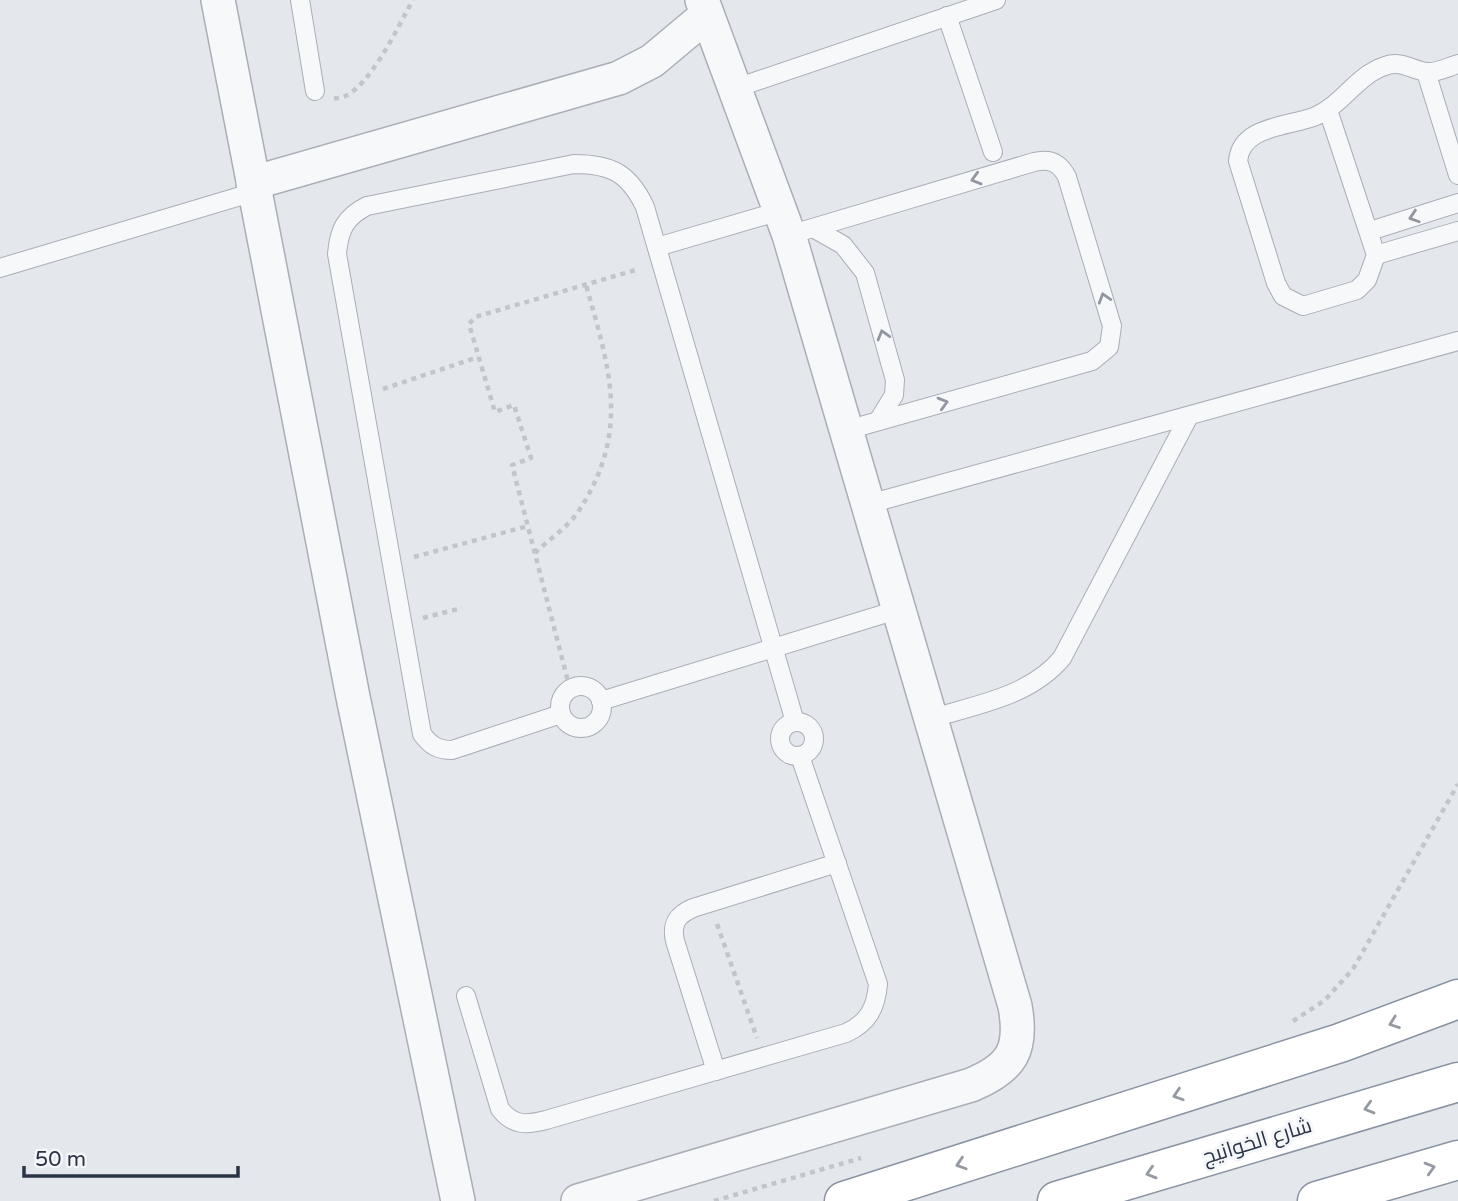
<svg xmlns="http://www.w3.org/2000/svg" width="1458" height="1201" font-family="'Varela Round',Cairo,sans-serif">
<style>
.lines{fill:none;stroke-linecap:round;stroke-linejoin:round}
.lane-casing{stroke:#a9aeb7;stroke-width:20}
.street-casing{stroke:#a9aeb7;stroke-width:36}
.highway-casing{stroke:#8b94a3;stroke-width:41}
.path{stroke:#c2c5cb;stroke-width:4.5;stroke-dasharray:5 5;stroke-linecap:butt}
.lane{stroke:#f7f8fa;stroke-width:18}
.street{stroke:#f7f8fa;stroke-width:33}
.highway{stroke:#fff;stroke-width:38}
.oneway{stroke:#9196a0}
.oneway2{stroke:#959aa2}
.labels{text-anchor:middle;stroke-width:6;stroke-linejoin:round;paint-order:stroke}
.street-label{font-size:21px;fill:#2b3445;stroke:#f4f6f9}
</style>
<rect width="100%" height="100%" fill="#e4e7ec"/>
<g class="lines">
<defs>
<g id="lane">
<polyline points="300,0 315,91"/>
<polyline points="947,16 993,152"/>
<polyline points="1426,72 1458,175"/>
<polyline points="733,89 996,0"/>
<path d="M1328 110 1376 255 1367 280 1357 290 1303 306 1283 296 1276 283 1238 161C1241 125 1289 127 1316 116 1343 104 1357 75 1385 66 1402 60 1411 70 1427 72 1437 73 1448 67 1458 64"/>
<polyline points="813,228 843,245 865,273 895,380 894,395 878,421"/>
<polyline points="1370,231 1458,203"/>
<path d="M789 235 1034 162C1050 158 1060 163 1067 177L1112 326 1109 347 1092 361 847 430"/>
<polyline points="657,247 780,211"/>
<polyline points="1376,255 1458,231"/>
<polyline points="0,268 254,192"/>
<polyline points="869,504 1458,341"/>
<circle cx="581" cy="707" r="21"/>
<polyline points="601,701 900,609"/>
<path d="M561 714 452 750C438 750 431 746 422 734L337 254C339 230 345 217 367 206L574 164C611 164 629 173 645 207L795 722"/>
<path d="M933 718C979 704 1030 696 1062 658L1189 416"/>
<circle cx="797" cy="739" r="17"/>
<path d="M466 996 500 1109C513 1126 527 1125 546 1120L846 1033C868 1023 876 1008 878 984L800 756"/>
<path d="M716 1071 675 941C671 924 677 915 693 908L837 863"/>
</g>
<g id="street">
<polyline points="218,0 353,697 458,1201"/>
<polyline points="253,183 619,78 652,61 707,15"/>
<path d="M578 1201 971 1085C1012 1068 1023 1050 1015 1006L789 235 702 0"/>
</g>
<g id="highway">
<polyline points="844,1201 1340,1043 1458,999"/>
<polyline points="1057,1201 1458,1082"/>
<polyline points="1317,1201 1458,1160"/>
</g>
</defs>
<!-- lane casing -->
<use href="#lane" class="lane-casing"/>
<!-- street casing -->
<use href="#street" class="street-casing"/>
<!-- highway casing -->
<use href="#highway" class="highway-casing"/>
<!-- path -->
<g class="path">
<path d="M334 98C364 102 399 24 413 0"/>
<polyline points="383,389 478,357"/>
<path d="M535 553C548 540 567 528 578 512 631 432 610 370 586 285"/>
<polyline points="414,557 528,526"/>
<polyline points="423,618 462,608"/>
<polyline points="570,689 512,465 531,458 514,405 495,412 469,324 475,317 639,269"/>
<polyline points="717,924 757,1038"/>
<polyline points="1293,1021 1325,1000 1353,969 1458,784"/>
<polyline points="714,1201 861,1158"/>
</g>
<!-- lane -->
<use href="#lane" class="lane"/>
<!-- street -->
<use href="#street" class="street"/>
<!-- highway -->
<use href="#highway" class="highway"/>
</g>
<!-- one-way arrows -->
<defs><path id="oneway-chevron" d="M-2-3.5L2.5 0L-2 3.5" fill="none" stroke-width="1.6" stroke-linecap="round" stroke-linejoin="round" transform="scale(1.75)"/></defs>
<g class="oneway">
<use href="#oneway-chevron" transform="translate(976 179) rotate(164)"/>
<use href="#oneway-chevron" transform="translate(1414 217) rotate(162)"/>
<use href="#oneway-chevron" transform="translate(1104 298) rotate(-107)"/>
<use href="#oneway-chevron" transform="translate(883 335) rotate(-106)"/>
<use href="#oneway-chevron" transform="translate(943 403) rotate(-16)"/>
</g>
<g class="oneway2">
<use href="#oneway-chevron" transform="translate(1394 1023) rotate(160)"/>
<use href="#oneway-chevron" transform="translate(1178 1095) rotate(162)"/>
<use href="#oneway-chevron" transform="translate(1369 1108) rotate(164)"/>
<use href="#oneway-chevron" transform="translate(961 1164) rotate(162)"/>
<use href="#oneway-chevron" transform="translate(1430 1168) rotate(-16)"/>
<use href="#oneway-chevron" transform="translate(1151 1173) rotate(163)"/>
</g>
<g class="labels">
<!-- street labels -->
<g class="street-label">
<text transform="translate(1257 1141) rotate(-17)" y="7">شارع الخوانيج</text>
</g>
</g>
<!-- scale -->
<path d="M24 1166v10h214v-10" fill="none" stroke="#2b3445" stroke-width="3.5"/>
<text x="35" y="1166" font-size="21" fill="#2b3445" stroke="#f4f6f9" stroke-width="5" paint-order="stroke">50 m</text>
</svg>
